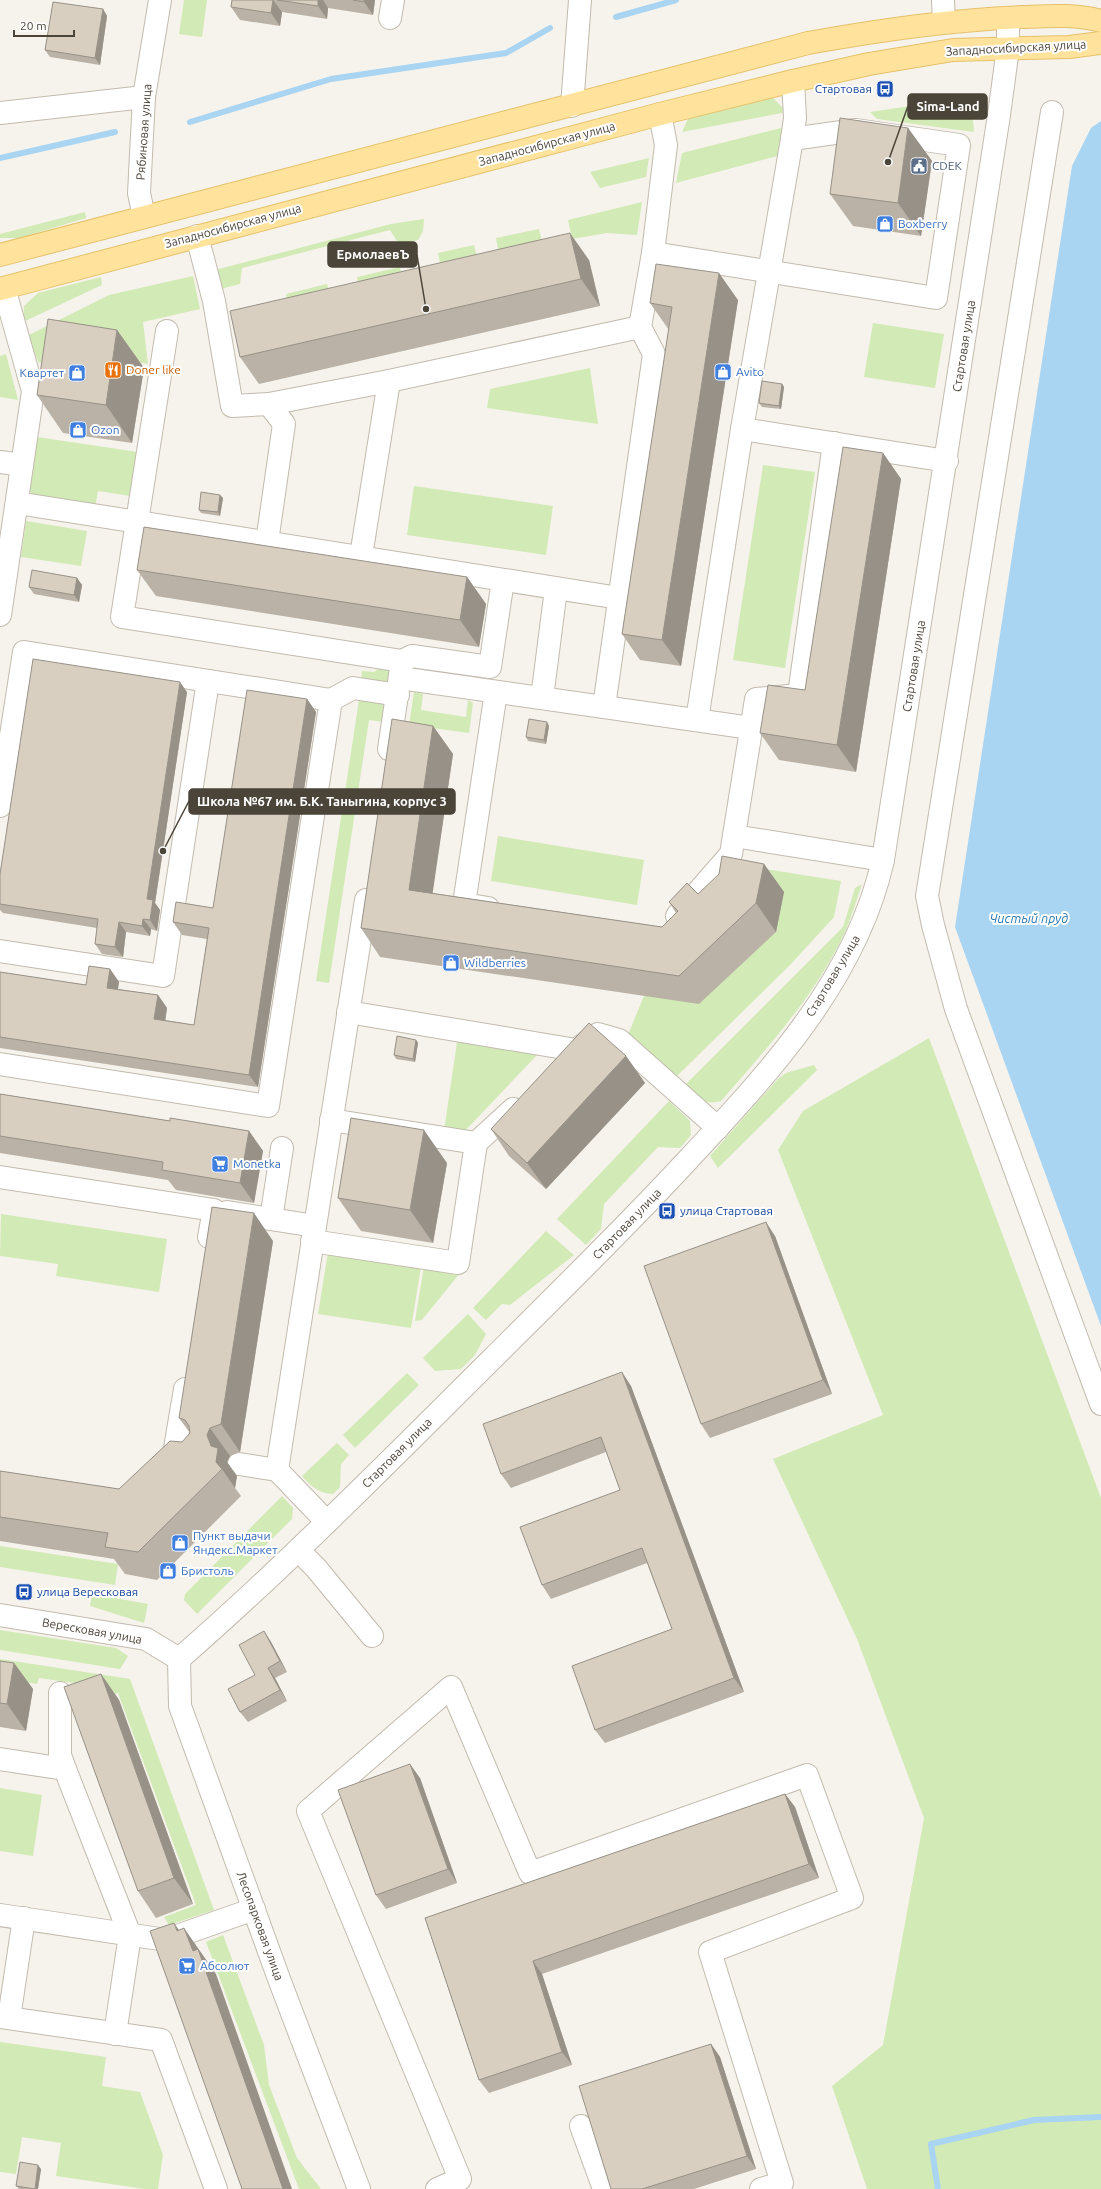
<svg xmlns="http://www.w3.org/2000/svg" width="1101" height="2189" font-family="Ubuntu,sans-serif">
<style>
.green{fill:#d2eab5}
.water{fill:#a9d4f2}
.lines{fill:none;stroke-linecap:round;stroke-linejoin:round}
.stream{stroke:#a9d4f2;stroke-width:6}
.minor-casing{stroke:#c2bbae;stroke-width:24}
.major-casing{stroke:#e6c16a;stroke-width:24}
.minor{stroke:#fff;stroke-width:22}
.major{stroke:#ffe39c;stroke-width:22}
.wall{fill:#bab2a6}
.shaded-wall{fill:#979187}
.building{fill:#d8cfc1;stroke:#979187}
.labels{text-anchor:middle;stroke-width:4;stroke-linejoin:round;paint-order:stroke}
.street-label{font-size:12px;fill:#4b4439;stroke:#fff}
.transit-label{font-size:12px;fill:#164399;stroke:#fff;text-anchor:start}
.service-label{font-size:12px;fill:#4e5e75;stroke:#fff;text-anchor:start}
.shop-label{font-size:12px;fill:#366cbe;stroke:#fff;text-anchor:start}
.food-label{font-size:12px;fill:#c56008;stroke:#fff;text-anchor:start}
.water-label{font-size:13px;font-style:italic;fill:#2e7ab2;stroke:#fff}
.leader{fill:none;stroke:#4b4439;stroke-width:1.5}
.callout-dot{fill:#4b4439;stroke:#fff;stroke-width:1.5}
.callout{fill:#4b4439;stroke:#4b4439;stroke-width:1.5}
.callout-label{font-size:13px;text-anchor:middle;font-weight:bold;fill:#fff}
</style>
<rect width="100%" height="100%" fill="#f6f3ec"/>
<!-- green -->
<g class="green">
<polygon points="184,0 207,0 202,37 179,34"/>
<polygon points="771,96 787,112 682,132 688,119"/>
<polygon points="971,97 974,132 877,119 870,112"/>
<polygon points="785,127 781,155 676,183 682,153"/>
<polygon points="649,158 646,177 600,188 590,172"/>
<polygon points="642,202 637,235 607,233 572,239 568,220"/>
<polygon points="85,212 86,218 19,238 0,238 0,234"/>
<polygon points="424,219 423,231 418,240 405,243 397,241 390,230 242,268 240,284 220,289 215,270 391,224"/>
<polygon points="539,229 543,245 499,255 496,238"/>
<polygon points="474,245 478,260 441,268 438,253"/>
<polygon points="400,267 402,279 359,288 357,277"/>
<polygon points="193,276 200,309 143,322 148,364 76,352 39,363 27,336 109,295"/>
<polygon points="101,277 102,285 23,322 24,306 38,293"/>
<polygon points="327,284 330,294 288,305 286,294"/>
<polygon points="873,323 944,334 935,388 864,377"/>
<polygon points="6,354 18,400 0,397 0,356"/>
<polygon points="590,368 598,424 487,408 490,389"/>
<polygon points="37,437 138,452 130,496 98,491 95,507 34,497 28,488"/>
<polygon points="763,465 815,472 785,668 733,660"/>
<polygon points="414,486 553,506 546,555 407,535"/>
<polygon points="26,521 87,531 81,566 21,557"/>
<polygon points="381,667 388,668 391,671 390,681 384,684 361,680 362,671 374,672"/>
<polygon points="414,692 423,694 421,710 466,717 468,700 473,703 469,733 409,725"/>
<polygon points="359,700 387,705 385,722 369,720 329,983 316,981"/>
<polygon points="498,836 644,860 637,905 491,881"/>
<polygon points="746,866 841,881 834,917 790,965 674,1079 627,1037 644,996"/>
<path d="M862 884C857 899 852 915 846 930 816 995 768 1047 721 1101 702 1106 697 1097 684 1086L843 927 855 888Z"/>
<polygon points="929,1038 1101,1498 1101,2189 867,2189 832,2086 883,2045 924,1818 857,1639 773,1459 883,1415 778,1150 803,1111"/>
<polygon points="457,1042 538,1054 462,1134 444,1131"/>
<polygon points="814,1065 817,1070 718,1168 710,1156 778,1079 786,1073"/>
<polygon points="669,1101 690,1121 691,1135 680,1148 658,1147 604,1204 601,1229 586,1245 557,1219"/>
<polygon points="1,1214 167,1239 159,1292 56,1276 58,1264 0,1256"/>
<polygon points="546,1231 574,1255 510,1305 502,1304 486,1320 473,1308"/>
<polygon points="328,1252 421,1267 411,1328 318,1314"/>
<polygon points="424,1266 460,1273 422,1320 415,1321"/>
<polygon points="468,1314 486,1334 475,1355 461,1369 435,1371 423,1358"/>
<polygon points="407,1373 419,1385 355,1448 343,1435"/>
<path d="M337 1443 349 1455 341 1464 340 1487 333 1494C318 1493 312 1487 302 1476Z"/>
<polygon points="282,1496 293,1508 292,1519 197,1614 184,1600 185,1594"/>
<polygon points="0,1546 118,1564 115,1585 0,1567"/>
<polygon points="92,1594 148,1604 144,1623 90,1606"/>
<polygon points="0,1630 116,1648 128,1656 120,1669 0,1650"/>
<polygon points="0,1659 130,1679 214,1910 169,1925 164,1917 196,1905 118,1693 70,1709 74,1683 39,1678 37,1684 0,1678"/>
<polygon points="0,1788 42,1795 33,1856 0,1851"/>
<polygon points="223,1935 264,2045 269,2085 297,2158 321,2189 299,2189 206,1942"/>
<polygon points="0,2042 106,2057 102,2086 140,2092 163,2155 158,2189 145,2189 56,2176 61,2143 22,2137 16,2174 0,2172"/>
</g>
<!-- water -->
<polygon class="water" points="1101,121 1101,1326 955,927 1072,166 1091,128"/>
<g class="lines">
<!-- stream -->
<g class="stream">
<polyline points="616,17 676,0"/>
<polyline points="190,122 331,79 506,53 550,28"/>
<polyline points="0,158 115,132"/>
<polyline points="938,2189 931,2144 1034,2120 1101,2117"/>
</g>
<defs>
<g id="minor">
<polyline points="943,0 944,22"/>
<polyline points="390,18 393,0"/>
<polyline points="572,106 580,0"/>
<polyline points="1052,112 927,896 933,925 956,1009 1101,1404"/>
<polyline points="0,113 144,97"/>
<polyline points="144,217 139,193 144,97 160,0"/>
<polyline points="197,236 214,301 232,406 269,404 389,381 640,327"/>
<polyline points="653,253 936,298 959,145 856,130 792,139"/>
<polyline points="167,331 122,617 402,661 389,749"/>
<polyline points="742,429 947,461"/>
<polyline points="0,462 22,465"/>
<polyline points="17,503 619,598"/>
<polyline points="267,542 284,424 269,404"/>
<polyline points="361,556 389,381"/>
<polyline points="0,615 33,391 4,288"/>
<polyline points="402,661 412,656 490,667 503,580"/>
<polyline points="400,678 751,728"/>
<polyline points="542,698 556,589"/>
<polyline points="331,700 353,688 398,695"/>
<polyline points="604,707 654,354 640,327 653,253 666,145 660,114"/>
<polyline points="697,720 742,429 792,139 795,118 793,81"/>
<polyline points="0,806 24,652 331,700 268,1106 0,1064"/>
<polyline points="734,836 883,860"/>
<polyline points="488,908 464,904 496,692"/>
<polyline points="677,916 731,854 756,699 799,695 834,443"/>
<polyline points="0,951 163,976 208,681"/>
<polyline points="348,1012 576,1050 598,1034 619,1040 718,1128"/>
<polyline points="476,1143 513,1109"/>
<polyline points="0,1177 214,1210 209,1237"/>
<polyline points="227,1212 315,1226"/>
<polyline points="271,1219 282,1148"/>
<polyline points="312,1241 458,1263 476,1143 331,1120"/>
<polyline points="239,1464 277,1470 327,1522"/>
<polyline points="161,1466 174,1454 185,1389"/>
<polyline points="277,1470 366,900"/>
<polyline points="299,1551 316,1568 372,1636"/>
<polyline points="0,1615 146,1639 179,1659"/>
<path d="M179 1659C288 1564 388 1462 491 1360 556 1295 622 1231 684 1164 767 1075 856 981 883 860L999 115 1008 48V18"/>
<polyline points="179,1659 180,1706 279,1979 359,2189"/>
<polyline points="60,1693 60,1755 65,1769"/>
<polyline points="0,1759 65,1769 130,1935 115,2034"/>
<polyline points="0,1915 166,1940 254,1909"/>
<polyline points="0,2017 161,2040 216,2189"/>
<polyline points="9,2018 24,1918"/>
<polyline points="581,2126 604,2189"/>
<polyline points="437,2189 460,2179 308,1811 451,1687 530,1873 807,1775 852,1898 710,1952 782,2183 761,2189"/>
</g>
<g id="major">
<path d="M0 255 808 43C879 30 950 20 1022 17 1049 16 1075 14 1101 21"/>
<polyline points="0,289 660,114 793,81 869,64 953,50 1069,47 1101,43"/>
</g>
</defs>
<!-- minor casing -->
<use href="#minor" class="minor-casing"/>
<!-- major casing -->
<use href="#major" class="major-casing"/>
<!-- minor -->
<use href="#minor" class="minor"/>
<!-- major -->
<use href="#major" class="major"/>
</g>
<!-- wall -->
<g class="wall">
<polygon points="232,0 375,0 373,15 328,8 327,19 282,12 280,26 240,20 231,7"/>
<polygon points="103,9 107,16 100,65 50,57 45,50"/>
<polygon points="908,128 932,161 921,236 853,226 830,194"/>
<polygon points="589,260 600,306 259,384 240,357"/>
<polygon points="738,300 681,666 640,660 622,634 669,330 650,303"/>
<polygon points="117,330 144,368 132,443 63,433 37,395"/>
<polygon points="782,384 784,387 781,409 762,407 759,403"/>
<polygon points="883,453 901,479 856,772 779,760 760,733 805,690"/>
<polygon points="220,495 223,498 220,516 201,513 199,510"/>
<polygon points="137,570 467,577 486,604 479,647 156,596"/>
<polygon points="77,578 82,585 79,602 34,594 29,587"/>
<polygon points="187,692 155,903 160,910 157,931 151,929 150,936 126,932 123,957 102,954 95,944 97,928 3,913 0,910 0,874"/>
<polygon points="307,699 316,712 258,1087 0,1048 0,972 86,985 110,969 119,982 118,989 158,995 167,1008 165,1020 194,1025 207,939 182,935 173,922 213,908"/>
<polygon points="433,726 453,754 432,893 662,927 676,913 669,902 698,894 764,864 784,892 776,932 699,1004 380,957 361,928"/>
<polygon points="549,726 546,744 528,741 526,737"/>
<polygon points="416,1040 418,1043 415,1062 396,1059 394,1055"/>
<polygon points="626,1056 645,1083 546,1189 509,1156 491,1129"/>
<polygon points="0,1094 170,1121 249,1131 263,1151 254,1203 176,1190 168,1180 0,1153"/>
<polygon points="447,1163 433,1243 361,1231 338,1198"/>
<polygon points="775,1236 832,1394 710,1438 701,1424"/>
<polygon points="273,1241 240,1452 230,1456 227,1462 237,1476 235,1488 241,1496 157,1580 125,1574 114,1559 0,1541 0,1471 119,1489 182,1442 190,1433 179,1418"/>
<polygon points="631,1386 744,1692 605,1743 595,1730 672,1629 647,1563 551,1599 542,1585 620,1490 606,1452 511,1488 501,1474"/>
<polygon points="264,1631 271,1642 287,1672 275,1678 287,1701 248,1722 240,1712 255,1675"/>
<polygon points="0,1661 14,1663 33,1689 26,1731 0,1727"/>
<polygon points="101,1674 119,1700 193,1904 156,1918 138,1891"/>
<polygon points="420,1778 457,1883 386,1909 376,1895"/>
<polygon points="785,1794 795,1807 819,1878 542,1974 572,2065 489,2093 479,2080 425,1918"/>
<polygon points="711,2044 720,2057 756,2169 694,2189 611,2189"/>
<polygon points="41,2169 38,2189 19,2189 16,2186"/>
</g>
<!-- shaded-wall -->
<g class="shaded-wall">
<polygon points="273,0 282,12 280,26 271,13"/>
<polygon points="318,0 323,0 328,8 327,19 318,6"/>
<polygon points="364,0 375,0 373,15 364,2"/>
<polygon points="103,9 107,16 100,65 95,58"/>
<polygon points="908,128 932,161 921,236 898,203"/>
<polygon points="570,233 589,260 600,306 581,279"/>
<polygon points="719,273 738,300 681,666 662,640"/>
<polygon points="117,330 144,368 132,443 106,405"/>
<polygon points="782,384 784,387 781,409 779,406"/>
<polygon points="883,453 901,479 856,772 837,745"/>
<polygon points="220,495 223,498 220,516 218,512"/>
<polygon points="467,577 486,604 479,647 460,620"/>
<polygon points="77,578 82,585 79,602 74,595"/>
<polygon points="180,682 187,692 155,903 160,910 157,931 150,920 147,899"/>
<polygon points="307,699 316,712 258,1087 249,1075"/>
<polygon points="547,722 549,726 546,744 544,740"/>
<polygon points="433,726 453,754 429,918 409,890"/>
<polygon points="764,864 784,892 776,932 756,903"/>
<polygon points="143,919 151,929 150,936 142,926"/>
<polygon points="119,922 126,932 123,957 115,947"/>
<polygon points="110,969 119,982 116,1001 107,988"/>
<polygon points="158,995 167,1008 164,1031 154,1019"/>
<polygon points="416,1040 418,1043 415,1062 413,1059"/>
<polygon points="626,1056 645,1083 546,1189 527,1163"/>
<polygon points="424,1130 447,1163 433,1243 410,1210"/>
<polygon points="249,1131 263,1151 254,1203 240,1183"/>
<polygon points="254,1213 273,1241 240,1452 221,1424"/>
<polygon points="766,1222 775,1236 832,1394 823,1380"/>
<polygon points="622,1372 631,1386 744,1692 734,1678"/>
<polygon points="210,1428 230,1456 227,1462 237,1476 235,1488 222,1469 216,1462 211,1446 207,1435"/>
<polygon points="264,1631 271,1642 287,1672 280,1661"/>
<polygon points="14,1663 33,1689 26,1731 7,1704"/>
<polygon points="268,1668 275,1678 287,1701 280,1690"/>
<polygon points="101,1674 119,1700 193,1904 174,1878"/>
<polygon points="410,1764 420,1778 457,1883 448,1869"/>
<polygon points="785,1794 795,1807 819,1878 809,1864"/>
<polygon points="174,1923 191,1947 184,1928 216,1974 292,2189 283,2189"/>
<polygon points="533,1961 542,1974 572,2065 562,2052"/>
<polygon points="711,2044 720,2057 756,2169 747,2156"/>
<polygon points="38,2165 41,2169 38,2189 35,2189"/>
</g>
<!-- building -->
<g class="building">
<polygon points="232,0 273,0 271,13 231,7"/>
<polygon points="277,0 318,0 318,6"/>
<polygon points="353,0 364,0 364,2"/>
<polygon points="53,2 103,9 95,58 45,50"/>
<polygon points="840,118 908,128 898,203 830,194"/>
<polygon points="570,233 581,279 240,357 230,311"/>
<polygon points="656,264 719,273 662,640 622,634 672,307 650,303"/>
<polygon points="48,319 117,330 106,405 37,395"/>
<polygon points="762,381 782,384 779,406 759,403"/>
<polygon points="843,447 883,453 837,745 760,733 768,685 805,690"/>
<polygon points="201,492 220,495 218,512 199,510"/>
<polygon points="144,527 467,577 460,620 137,570"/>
<polygon points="32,570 77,578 74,595 29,587"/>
<polygon points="33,659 180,682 147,899 153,900 150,920 143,919 142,926 119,922 115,947 95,944 98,919 0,904 0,874"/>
<polygon points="247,690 307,699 249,1075 0,1037 0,972 86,985 89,966 110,969 107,988 158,995 154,1019 194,1025 209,928 173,922 176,902 213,908"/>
<polygon points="392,719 433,726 409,890 662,927 678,911 669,902 687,883 698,894 719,874 722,856 764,864 756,903 679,976 361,928"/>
<polygon points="529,719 547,722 544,740 526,737"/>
<polygon points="589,1023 626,1056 527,1163 491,1129"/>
<polygon points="397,1036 416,1040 413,1059 394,1055"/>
<polygon points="0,1094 170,1121 170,1118 249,1131 240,1183 162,1170 163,1162 0,1136"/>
<polygon points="351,1118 424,1130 410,1210 338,1198"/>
<polygon points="212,1207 254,1213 221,1424 210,1428 207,1435 211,1446 218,1448 216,1462 222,1469 138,1552 105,1547 108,1533 0,1517 0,1471 119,1489 170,1441 182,1442 190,1433 189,1426 185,1420 179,1418"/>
<polygon points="766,1222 823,1380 701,1424 644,1266"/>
<polygon points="622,1372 734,1678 595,1730 572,1666 672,1629 642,1548 542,1585 520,1527 620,1490 601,1437 501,1474 483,1424"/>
<polygon points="264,1631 280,1661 268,1668 280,1690 240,1712 228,1689 255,1675 239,1645"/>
<polygon points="0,1661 14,1663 7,1704 0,1703"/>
<polygon points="101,1674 174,1878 138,1891 64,1687"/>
<polygon points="410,1764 448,1869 376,1895 338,1790"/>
<polygon points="785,1794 809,1864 533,1961 562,2052 479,2080 425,1918"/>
<polygon points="174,1923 177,1931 184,1928 193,1951 198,1949 283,2189 242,2189 150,1931"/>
<polygon points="711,2044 747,2156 642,2189 611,2189 579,2086"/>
<polygon points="20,2162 38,2165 35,2189 16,2186"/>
</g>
<!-- icons -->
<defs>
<symbol id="bus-square" viewBox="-11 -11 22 22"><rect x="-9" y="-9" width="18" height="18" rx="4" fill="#1a4fb4" stroke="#fff"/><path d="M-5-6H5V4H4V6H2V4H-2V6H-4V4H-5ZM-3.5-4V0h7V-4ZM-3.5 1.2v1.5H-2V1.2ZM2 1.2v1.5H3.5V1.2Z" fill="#fff"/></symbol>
<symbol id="civic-square" viewBox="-11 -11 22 22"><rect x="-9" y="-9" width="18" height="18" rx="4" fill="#5c6f8a" stroke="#fff"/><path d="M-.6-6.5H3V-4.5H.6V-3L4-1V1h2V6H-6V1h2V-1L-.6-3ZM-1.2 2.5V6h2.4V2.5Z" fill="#fff"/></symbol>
<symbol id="shop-square" viewBox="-11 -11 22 22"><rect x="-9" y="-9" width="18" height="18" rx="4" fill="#3f7fe0" stroke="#fff"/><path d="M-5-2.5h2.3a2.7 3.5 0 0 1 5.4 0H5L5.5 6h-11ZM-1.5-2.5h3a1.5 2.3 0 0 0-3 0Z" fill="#fff"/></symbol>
<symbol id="restaurant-square" viewBox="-11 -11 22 22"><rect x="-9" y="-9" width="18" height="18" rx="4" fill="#e8710a" stroke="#fff"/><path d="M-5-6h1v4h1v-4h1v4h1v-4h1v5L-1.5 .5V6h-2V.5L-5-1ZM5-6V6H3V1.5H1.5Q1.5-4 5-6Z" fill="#fff"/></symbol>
<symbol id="supermarket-square" viewBox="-11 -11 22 22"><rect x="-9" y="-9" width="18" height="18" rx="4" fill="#3f7fe0" stroke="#fff"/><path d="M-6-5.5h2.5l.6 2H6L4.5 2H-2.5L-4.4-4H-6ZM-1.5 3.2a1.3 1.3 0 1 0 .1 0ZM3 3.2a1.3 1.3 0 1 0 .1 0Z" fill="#fff"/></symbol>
</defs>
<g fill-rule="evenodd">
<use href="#bus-square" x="875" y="79" width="20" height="20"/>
<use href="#civic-square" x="909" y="156" width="20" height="20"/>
<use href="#shop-square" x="875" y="214" width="20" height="20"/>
<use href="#restaurant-square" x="103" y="360" width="20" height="20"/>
<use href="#shop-square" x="713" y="362" width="20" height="20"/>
<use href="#shop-square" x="67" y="363" width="20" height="20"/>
<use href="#shop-square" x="68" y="420" width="20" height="20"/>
<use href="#shop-square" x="441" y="953" width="20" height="20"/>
<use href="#supermarket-square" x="210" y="1154" width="20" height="20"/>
<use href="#bus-square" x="657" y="1201" width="20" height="20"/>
<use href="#shop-square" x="170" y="1533" width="20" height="20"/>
<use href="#shop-square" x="158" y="1561" width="20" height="20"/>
<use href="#bus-square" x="14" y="1582" width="20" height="20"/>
<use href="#supermarket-square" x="177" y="1956" width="20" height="20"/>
</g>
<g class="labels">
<!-- street labels -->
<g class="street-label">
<text transform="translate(1016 48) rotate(-3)" y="4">Западносибирская улица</text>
<text transform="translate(144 132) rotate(-86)" y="4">Рябиновая улица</text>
<text transform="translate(547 144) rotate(-15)" y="4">Западносибирская улица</text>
<text transform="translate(233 226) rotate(-15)" y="4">Западносибирская улица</text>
<text transform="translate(964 346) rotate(-81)" y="4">Стартовая улица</text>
<text transform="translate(914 666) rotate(-81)" y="4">Стартовая улица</text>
<text transform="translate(833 976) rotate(-59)" y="4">Стартовая улица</text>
<text transform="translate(627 1224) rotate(-46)" y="4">Стартовая улица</text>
<text transform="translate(397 1453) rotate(-45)" y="4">Стартовая улица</text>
<text transform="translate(92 1631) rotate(10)" y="4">Вересковая улица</text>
<text transform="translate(260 1926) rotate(70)" y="4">Лесопарковая улица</text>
</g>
<!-- transit labels -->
<g class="transit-label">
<text x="872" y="93" text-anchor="end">Стартовая</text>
<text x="680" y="1215">улица Стартовая</text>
<text x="37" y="1596">улица Вересковая</text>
</g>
<!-- service labels -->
<g class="service-label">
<text x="932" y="170">CDEK</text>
</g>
<!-- shop labels -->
<g class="shop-label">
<text x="898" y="228">Boxberry</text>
<text x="736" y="376">Avito</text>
<text x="64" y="377" text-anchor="end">Квартет</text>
<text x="91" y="434">Ozon</text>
<text x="464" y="967">Wildberries</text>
<text x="233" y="1168">Monetka</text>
<text x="193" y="1540">Пункт выдачи<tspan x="193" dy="14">Яндекс.Маркет</tspan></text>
<text x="181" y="1575">Бристоль</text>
<text x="200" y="1970">Абсолют</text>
</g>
<!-- food labels -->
<g class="food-label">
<text x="126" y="374">Doner like</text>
</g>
<!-- water labels -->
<g class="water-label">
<text x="1029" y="923">Чистый пруд</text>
</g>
</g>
<!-- callouts -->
<path class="leader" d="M888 162L908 106M426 309L417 255M163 851L189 801"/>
<g class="callout-dot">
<circle cx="888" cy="162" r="4"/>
<circle cx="426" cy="309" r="4"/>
<circle cx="163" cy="851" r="4"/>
</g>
<g class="callout">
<rect x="908" y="94" width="79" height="25" rx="4"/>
<rect x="328" y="242" width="89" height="25" rx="4"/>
<rect x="189" y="789" width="266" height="25" rx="4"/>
</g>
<g class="callout-label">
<text x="948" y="111">Sima-Land</text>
<text x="373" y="259">ЕрмолаевЪ</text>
<text x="322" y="806">Школа №67 им. Б.К. Таныгина, корпус 3</text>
</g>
<!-- scale -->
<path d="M14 30v6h60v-6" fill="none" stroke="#4b4439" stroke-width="2"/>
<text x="20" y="30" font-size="12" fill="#4b4439" stroke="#ffffff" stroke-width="3" paint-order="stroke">20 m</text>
</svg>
